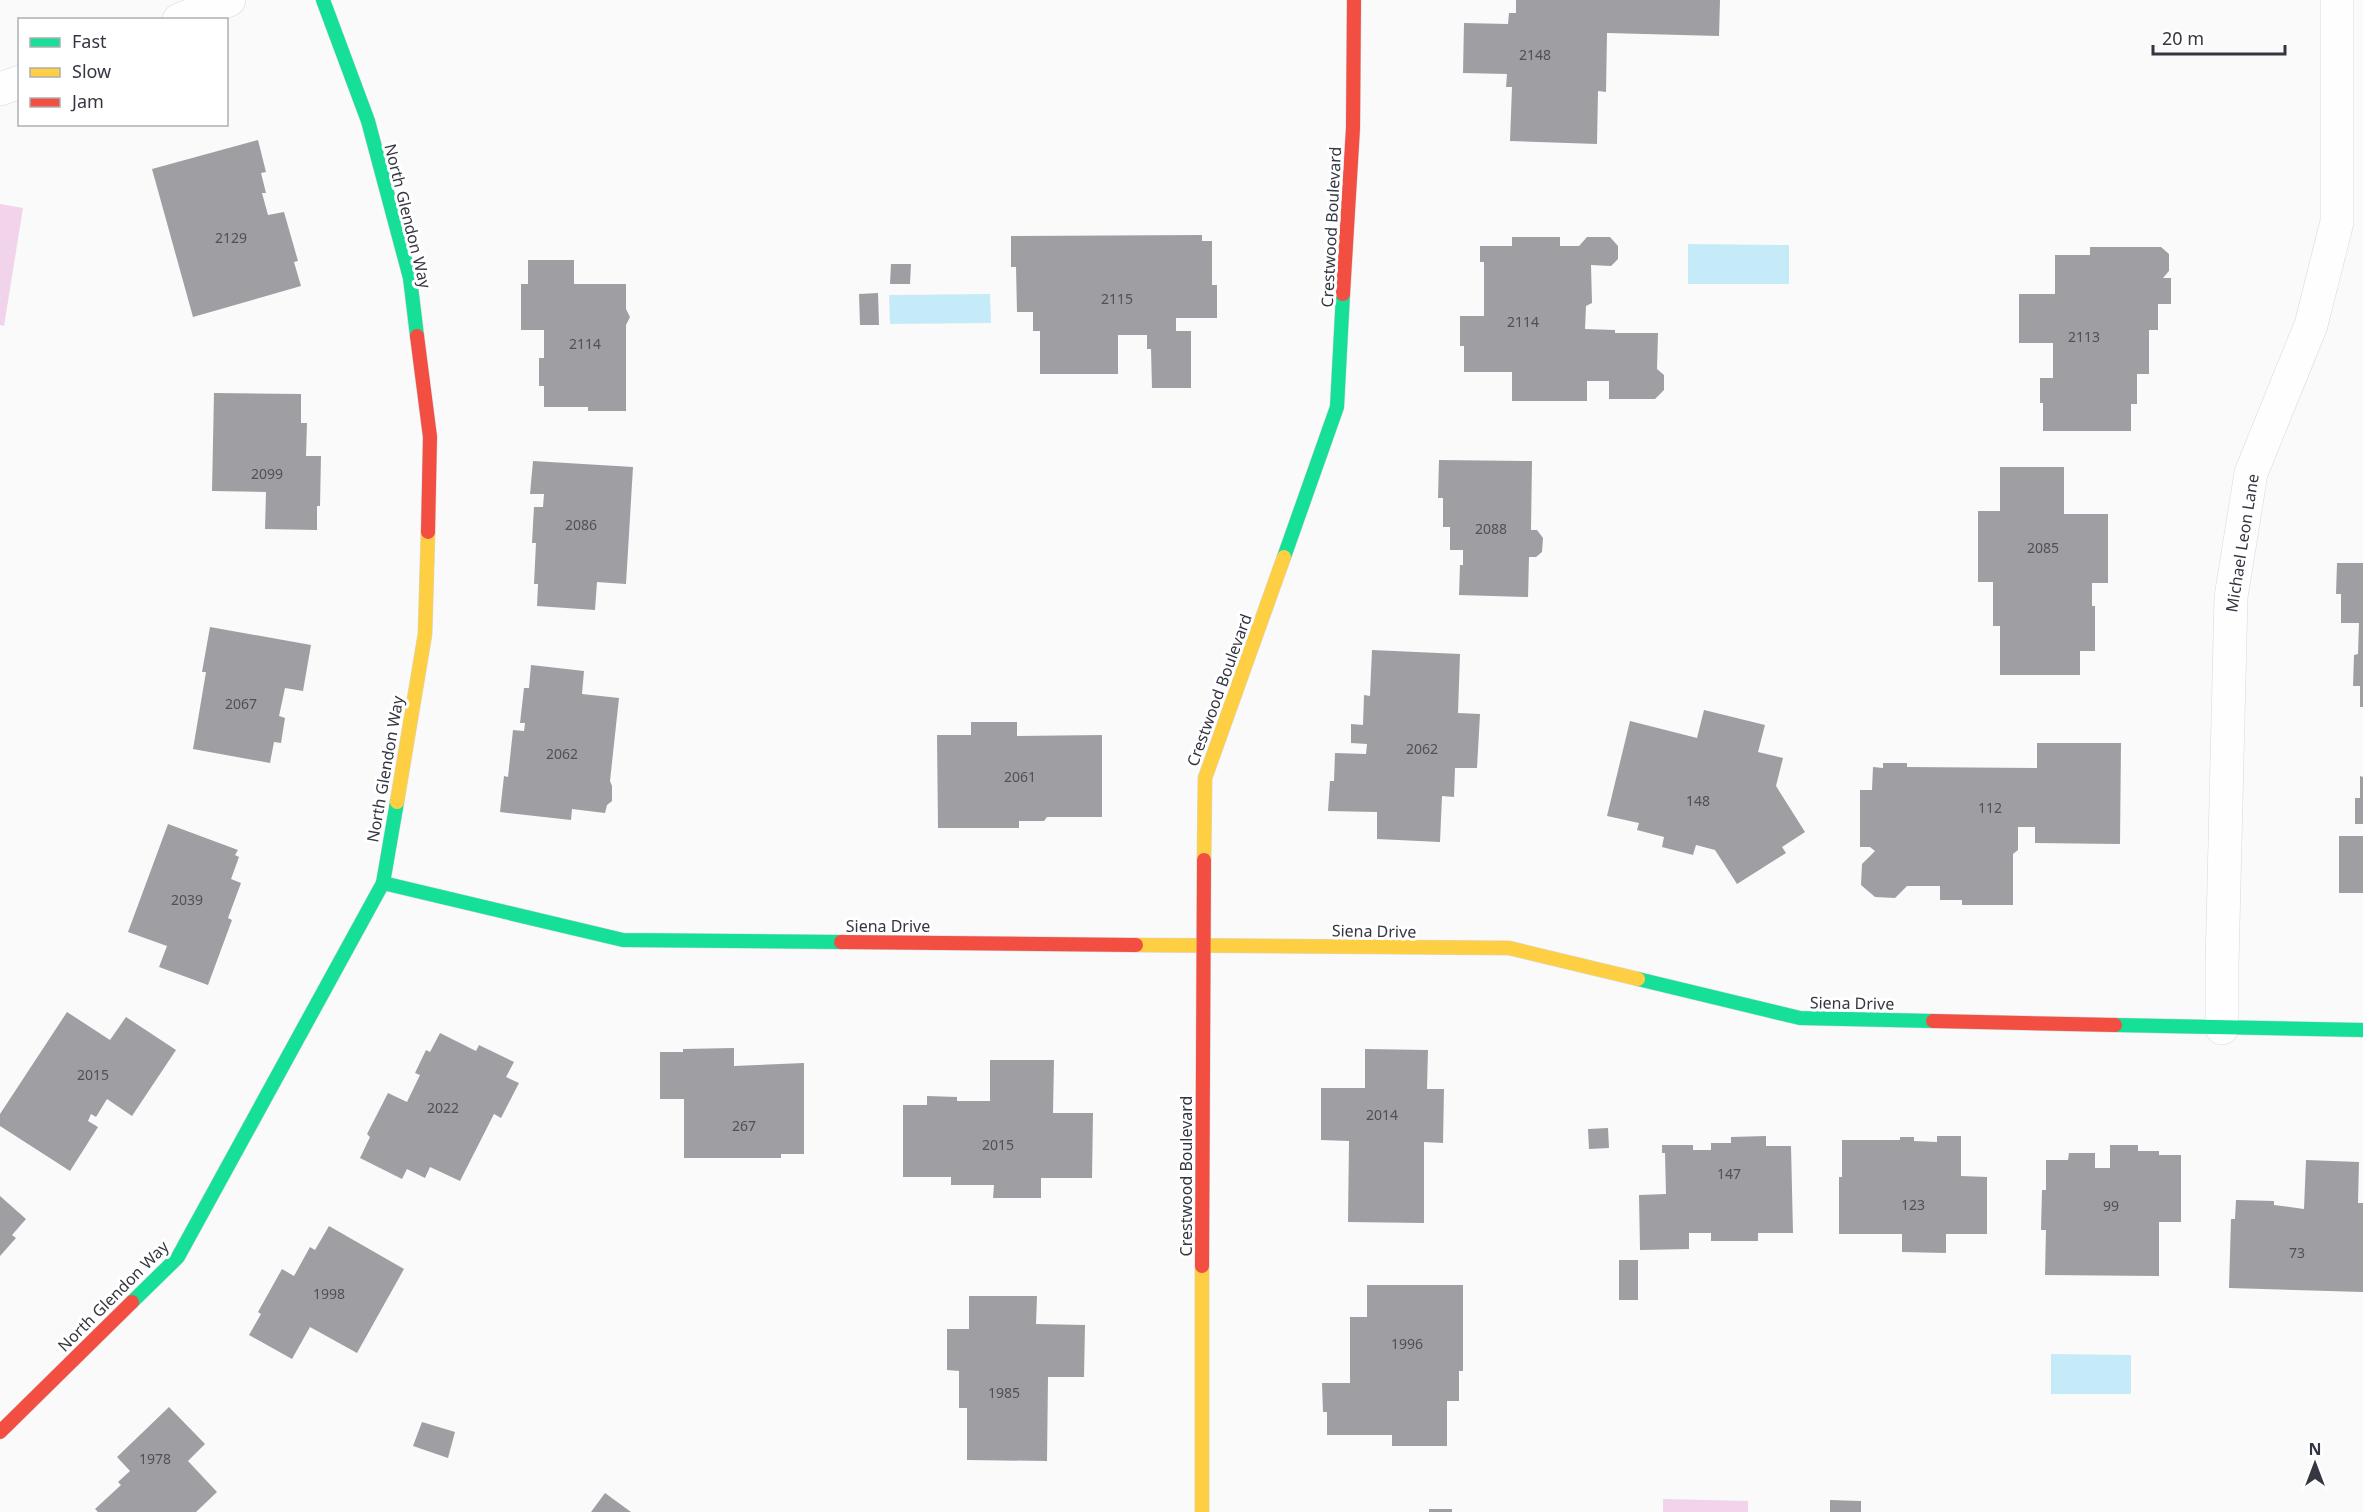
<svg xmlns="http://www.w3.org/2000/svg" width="2363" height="1512" font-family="'Noto Sans',sans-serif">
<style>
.green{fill:#f1d3ec}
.water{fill:#c5ebf9}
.building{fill:#9f9ea2}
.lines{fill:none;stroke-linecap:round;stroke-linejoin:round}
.street-casing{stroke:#d7d8de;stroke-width:34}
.fast-casing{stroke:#d7d8de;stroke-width:15}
.slow-casing{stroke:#d7d8de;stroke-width:15}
.jam-casing{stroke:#d7d8de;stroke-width:15}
.street{stroke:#fefefe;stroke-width:33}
.fast{stroke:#16e098;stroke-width:14}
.slow{stroke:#ffcf43;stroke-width:14}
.jam{stroke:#f24e42;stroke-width:14}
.labels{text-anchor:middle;stroke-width:6;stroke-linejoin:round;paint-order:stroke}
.number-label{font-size:14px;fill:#4f505a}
.street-label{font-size:16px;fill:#343642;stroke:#fff}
</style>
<rect width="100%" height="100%" fill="#fafafa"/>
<!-- green -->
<g class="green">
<polygon points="0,204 23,208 4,326 0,325"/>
<polygon points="1663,1499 1748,1501 1748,1512 1663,1512"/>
</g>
<!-- water -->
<g class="water">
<polygon points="1688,244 1789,245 1789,284 1688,284"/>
<polygon points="990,294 991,323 890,324 889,295"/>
<polygon points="2051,1354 2131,1355 2131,1394 2051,1394"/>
</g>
<!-- building -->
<g class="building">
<polygon points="1516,0 1720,0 1719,36 1607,33 1606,92 1598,91 1597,144 1510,141 1512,87 1506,87 1507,74 1463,73 1464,23 1508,24 1509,13 1516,13"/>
<polygon points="258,140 266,172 261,173 266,193 262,193 268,215 284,212 298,261 294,262 301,286 193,317 152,169"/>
<polygon points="1202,235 1202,241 1212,241 1212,285 1217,285 1217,318 1176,318 1176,331 1191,331 1191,388 1152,388 1151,349 1147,349 1147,335 1118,335 1118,374 1040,374 1040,331 1033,331 1033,312 1017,312 1016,267 1011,267 1011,236"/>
<polygon points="1512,237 1560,237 1560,246 1579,246 1587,237 1610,237 1618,246 1618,259 1611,266 1591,265 1592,303 1586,306 1585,329 1615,330 1615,333 1658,333 1657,369 1664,375 1664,390 1655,399 1609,399 1609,381 1587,381 1587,401 1512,401 1512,372 1464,372 1464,346 1460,346 1460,316 1484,316 1484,262 1480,262 1480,246 1512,246"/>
<polygon points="2090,247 2161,247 2169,254 2169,271 2163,278 2171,278 2171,304 2158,304 2158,330 2149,330 2149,374 2137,374 2137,404 2131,404 2131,431 2043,431 2043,403 2040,403 2040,378 2053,378 2053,343 2019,343 2019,294 2055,294 2055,255 2090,255"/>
<polygon points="528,260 574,260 574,284 626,284 626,309 630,317 626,325 626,411 588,411 588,407 544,407 544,386 539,386 539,358 544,358 544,330 521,330 521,284 528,284"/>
<polygon points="891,264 911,264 910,284 890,284"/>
<polygon points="878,293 879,325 860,325 859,294"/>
<polygon points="214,393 301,394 301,423 307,423 306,456 321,456 320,506 317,506 317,530 265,529 266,492 212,491"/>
<polygon points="1439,460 1532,461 1531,530 1537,530 1543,538 1542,552 1536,557 1529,557 1528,597 1459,595 1460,565 1463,565 1463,550 1450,550 1450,527 1443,527 1443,498 1438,498"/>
<polygon points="533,461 633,467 626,584 597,582 595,610 537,606 538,584 534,584 536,543 532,543 534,507 543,507 544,494 530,494"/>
<polygon points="2000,467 2064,467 2064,514 2108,514 2108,583 2092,583 2092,606 2095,606 2095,651 2080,651 2080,675 2000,675 2000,626 1993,626 1993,582 1978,582 1978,511 2000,511"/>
<polygon points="2337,563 2363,563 2363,707 2360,707 2360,686 2353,686 2354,655 2358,654 2359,623 2341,623 2341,594 2336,594"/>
<polygon points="210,627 311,645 303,691 285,688 279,716 285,718 281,743 274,742 270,763 193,749 206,672 202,672"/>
<polygon points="1372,650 1460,654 1458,713 1480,714 1477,768 1455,768 1454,797 1442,796 1440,842 1377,839 1377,812 1328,811 1330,781 1334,781 1335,753 1366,754 1367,744 1351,743 1351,724 1363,725 1364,695 1370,696"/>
<polygon points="531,665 584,671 582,694 619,698 610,781 612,786 612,801 607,805 605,813 572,809 571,820 500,812 504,776 508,777 513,730 524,731 525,723 520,723 524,688 529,688"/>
<polygon points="1704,710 1765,725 1758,752 1783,758 1776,786 1805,832 1782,847 1786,853 1737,884 1715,850 1696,845 1693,855 1662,847 1664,837 1637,830 1639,823 1607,816 1630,721 1697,738"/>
<polygon points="971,722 1017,722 1017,736 1102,735 1102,817 1047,817 1044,821 1019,821 1019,828 938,828 937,735 971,735"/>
<polygon points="2037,743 2121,743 2120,844 2035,843 2035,827 2018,827 2018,850 2013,854 2013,905 1962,905 1962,900 1940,900 1940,886 1907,886 1895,898 1875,897 1861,885 1862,864 1875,851 1870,847 1860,847 1860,790 1872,790 1873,767 1883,768 1883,763 1907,763 1907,767 2037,768"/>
<polygon points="2360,776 2363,777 2363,824 2355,824 2355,798 2360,798"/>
<polygon points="168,824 238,850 235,855 239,857 231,879 241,883 228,918 232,920 208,985 159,967 167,946 128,932"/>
<rect x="2339" y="836" width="24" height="57"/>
<polygon points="67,1012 110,1040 126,1017 176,1050 132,1116 107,1099 96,1117 91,1114 88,1121 98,1127 70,1171 0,1126 0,1114"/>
<polygon points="440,1033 476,1051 479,1045 514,1062 506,1077 519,1083 501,1118 494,1114 460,1181 430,1167 425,1178 407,1169 402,1179 360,1158 370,1137 367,1134 388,1093 407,1102 420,1075 415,1073 426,1050 430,1052"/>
<polygon points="734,1048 734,1066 804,1063 804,1154 781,1154 781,1158 684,1158 684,1099 660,1099 660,1052 683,1052 683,1049"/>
<polygon points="1365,1049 1428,1050 1427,1089 1444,1089 1443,1143 1424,1142 1424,1223 1348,1222 1349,1141 1321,1140 1321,1088 1365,1088"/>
<polygon points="990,1060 1054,1060 1053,1113 1093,1113 1092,1178 1041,1178 1041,1198 993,1198 994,1185 951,1185 951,1177 903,1177 903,1105 927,1105 927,1096 957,1097 957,1101 990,1101"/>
<polygon points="1608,1128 1609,1148 1589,1149 1588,1129"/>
<polygon points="1766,1136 1766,1146 1791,1146 1793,1233 1758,1233 1758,1241 1711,1241 1711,1233 1689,1233 1689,1249 1640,1250 1639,1195 1666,1194 1665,1153 1662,1153 1662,1145 1693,1145 1693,1150 1711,1150 1711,1143 1731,1143 1731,1137"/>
<polygon points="1937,1136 1961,1136 1961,1176 1987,1177 1987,1234 1946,1234 1946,1253 1902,1252 1902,1234 1839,1234 1839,1177 1842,1177 1842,1140 1900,1140 1900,1137 1914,1137 1914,1141 1937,1142"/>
<polygon points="2110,1145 2138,1145 2138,1151 2159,1151 2159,1155 2181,1155 2181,1222 2159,1222 2159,1276 2045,1275 2046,1230 2041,1230 2042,1190 2046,1190 2046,1160 2068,1160 2069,1153 2095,1153 2095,1168 2110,1168"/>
<polygon points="2306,1160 2359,1162 2358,1203 2363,1203 2363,1292 2229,1288 2231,1219 2235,1219 2236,1200 2274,1201 2274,1205 2304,1209"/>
<polygon points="0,1196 26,1219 12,1235 16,1238 0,1256"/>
<polygon points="329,1226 404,1269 357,1353 310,1327 292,1359 249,1335 261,1314 258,1312 282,1269 294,1276 310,1247 315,1250"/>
<rect x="1619" y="1260" width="19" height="40"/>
<polygon points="1367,1285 1463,1285 1463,1371 1459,1371 1459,1401 1447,1401 1447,1446 1392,1446 1392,1435 1327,1435 1327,1412 1323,1412 1322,1383 1350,1383 1350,1317 1367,1317"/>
<polygon points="969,1296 1037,1296 1036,1324 1085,1325 1084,1377 1048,1377 1047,1461 967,1460 967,1408 959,1408 959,1371 947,1370 947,1329 969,1329"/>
<polygon points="169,1407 205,1444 188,1461 217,1492 196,1512 98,1512 95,1509 121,1485 118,1482 130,1471 117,1457"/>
<polygon points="422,1422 455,1432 448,1458 413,1446"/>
<polygon points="605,1493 631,1512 591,1512"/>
<polygon points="1830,1500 1861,1501 1861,1512 1830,1512"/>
<rect x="1429" y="1509" width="23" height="3"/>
</g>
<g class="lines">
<defs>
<g id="street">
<polyline points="179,20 229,0"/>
<polyline points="0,89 20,82"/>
<polyline points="2222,1028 2222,965 2231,597 2251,473 2311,325 2337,222 2337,0"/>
</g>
<g id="fast">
<polyline points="323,0 368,121 410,278 417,336"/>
<polyline points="1284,557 1337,407 1343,294"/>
<polyline points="383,883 623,940 841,942"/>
<polyline points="1638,979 1800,1018 1933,1021"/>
<polyline points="2115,1025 2363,1030"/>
<polyline points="132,1302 178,1257 383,883 397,802"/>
</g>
<g id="slow">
<polyline points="397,802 425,634 428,532"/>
<polyline points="1204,860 1205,778 1284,557"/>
<polyline points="1136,945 1509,948 1638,979"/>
<polyline points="1202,1266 1202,1512"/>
</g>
<g id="jam">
<polyline points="1343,294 1353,128 1354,0"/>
<polyline points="417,336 430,437 428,532"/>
<polyline points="841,942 1136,945"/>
<polyline points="1933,1021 2115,1025"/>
<polyline points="1202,1266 1204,860"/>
<polyline points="0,1432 132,1302"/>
</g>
</defs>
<!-- street casing -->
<use href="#street" class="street-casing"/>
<!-- fast casing -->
<use href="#fast" class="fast-casing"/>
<!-- slow casing -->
<use href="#slow" class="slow-casing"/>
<!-- jam casing -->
<use href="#jam" class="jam-casing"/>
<!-- street -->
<use href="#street" class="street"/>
<!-- fast -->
<use href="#fast" class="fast"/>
<!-- slow -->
<use href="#slow" class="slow"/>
<!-- jam -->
<use href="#jam" class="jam"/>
</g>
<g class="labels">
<!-- number labels -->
<g class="number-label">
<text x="1535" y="60">2148</text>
<text x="231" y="243">2129</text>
<text x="1117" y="304">2115</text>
<text x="1523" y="327">2114</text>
<text x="2084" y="342">2113</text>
<text x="585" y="349">2114</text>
<text x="267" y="479">2099</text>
<text x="581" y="530">2086</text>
<text x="1491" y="534">2088</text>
<text x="2043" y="553">2085</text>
<text x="241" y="709">2067</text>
<text x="1422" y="754">2062</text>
<text x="562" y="759">2062</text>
<text x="1020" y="782">2061</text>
<text x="1698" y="806">148</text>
<text x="1990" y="813">112</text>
<text x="187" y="905">2039</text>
<text x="93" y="1080">2015</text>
<text x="443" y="1113">2022</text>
<text x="1382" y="1120">2014</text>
<text x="744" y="1131">267</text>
<text x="998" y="1150">2015</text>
<text x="1729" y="1179">147</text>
<text x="1913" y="1210">123</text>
<text x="2111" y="1211">99</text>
<text x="2297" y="1258">73</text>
<text x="329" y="1299">1998</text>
<text x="1407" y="1349">1996</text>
<text x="1004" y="1398">1985</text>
<text x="155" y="1464">1978</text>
</g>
<!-- street labels -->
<g class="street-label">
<text transform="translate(408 216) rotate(76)" y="6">North Glendon Way</text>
<text transform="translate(1331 227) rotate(-87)" y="6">Crestwood Boulevard</text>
<text transform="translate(2242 543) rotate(-81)" y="6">Michael Leon Lane</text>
<text transform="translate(1219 690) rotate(-70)" y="6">Crestwood Boulevard</text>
<text transform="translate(385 769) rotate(-80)" y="6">North Glendon Way</text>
<text x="888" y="932">Siena Drive</text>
<text transform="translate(1374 931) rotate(1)" y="6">Siena Drive</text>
<text transform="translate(1852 1003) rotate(1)" y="6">Siena Drive</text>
<text transform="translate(1186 1176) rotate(-90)" y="6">Crestwood Boulevard</text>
<text transform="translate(113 1296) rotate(-45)" y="6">North Glendon Way</text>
</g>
</g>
<!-- legend -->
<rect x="18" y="18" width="210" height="108" fill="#ffffff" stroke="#aeafb3" stroke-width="1.5"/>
<rect x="30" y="38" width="30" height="9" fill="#16e098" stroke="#aeafb3" stroke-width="1.5"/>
<text x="72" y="48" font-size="18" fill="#343642">Fast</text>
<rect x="30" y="68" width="30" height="9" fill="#ffcf43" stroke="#aeafb3" stroke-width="1.5"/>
<text x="72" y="78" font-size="18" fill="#343642">Slow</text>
<rect x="30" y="98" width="30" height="9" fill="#f24e42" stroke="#aeafb3" stroke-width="1.5"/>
<text x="72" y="108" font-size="18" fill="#343642">Jam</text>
<!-- north arrow -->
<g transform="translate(2315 1464)" stroke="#ffffff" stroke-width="4.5" paint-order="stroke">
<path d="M0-4.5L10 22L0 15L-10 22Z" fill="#343642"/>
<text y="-9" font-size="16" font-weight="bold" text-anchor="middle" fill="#343642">N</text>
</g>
<!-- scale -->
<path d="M2153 45v9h132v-9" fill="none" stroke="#343642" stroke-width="3"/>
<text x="2162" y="45" font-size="18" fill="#343642" stroke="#ffffff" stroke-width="4.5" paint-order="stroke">20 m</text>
</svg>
